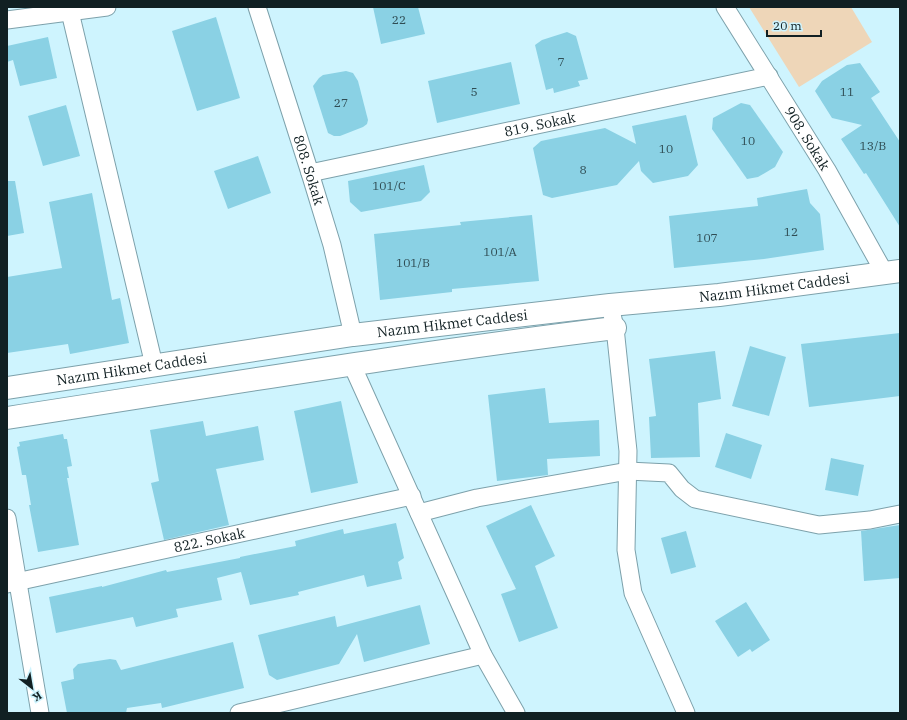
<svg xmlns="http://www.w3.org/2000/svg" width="907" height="720" font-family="'IBM Plex Serif',serif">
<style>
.green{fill:#eed6b8}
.building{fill:#8ad1e4}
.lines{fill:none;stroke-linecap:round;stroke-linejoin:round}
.minor-casing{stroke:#7da1ab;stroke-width:19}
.tertiary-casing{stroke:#7da1ab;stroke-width:24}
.minor{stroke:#fff;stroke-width:17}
.tertiary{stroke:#fff;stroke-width:22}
.labels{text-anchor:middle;stroke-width:3;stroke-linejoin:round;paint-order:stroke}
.number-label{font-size:12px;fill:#2f4c53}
.street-label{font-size:14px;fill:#112023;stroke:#cef4fe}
</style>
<rect width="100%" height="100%" fill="#cef4fe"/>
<!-- green -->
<polygon class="green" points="749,7 851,7 872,42 799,87"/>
<!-- building -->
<g class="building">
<polygon points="373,7 418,7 425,34 381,44"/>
<polygon points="216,17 240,98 197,111 172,31"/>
<polygon points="567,32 576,36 588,79 578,81 580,86 554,93 553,88 546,90 535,45 542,40"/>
<polygon points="48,37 57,78 20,86 13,60 7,62 7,46"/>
<polygon points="511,62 520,104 437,123 428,81"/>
<polygon points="860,63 880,92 871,98 900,142 900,227 866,173 864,174 841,139 862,125 832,118 815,91 822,81 847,65"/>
<polygon points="346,71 353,73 358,81 368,120 367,124 363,127 340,136 334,136 328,133 313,86 319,78 323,75"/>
<polygon points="741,103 750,105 783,152 775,167 758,177 747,179 712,129 713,118"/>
<polygon points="66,105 80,156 43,166 28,116"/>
<polygon points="686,115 698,165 688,176 653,183 641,171 639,161 617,185 552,198 543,195 533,148 541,141 605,128 636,144 632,126"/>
<polygon points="258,156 271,193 228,209 214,171"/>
<polygon points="424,165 430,192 421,201 361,212 350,202 348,181"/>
<polygon points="7,181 15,181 24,233 7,236"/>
<polygon points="807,189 810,203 820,214 824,250 764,259 674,268 669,216 758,206 757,198"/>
<polygon points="92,193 112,300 120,298 129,343 70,354 68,344 7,353 7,277 62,268 49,202"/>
<polygon points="532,215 539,281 452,289 452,292 380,300 374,234 461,225 460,222"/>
<polygon points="900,333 900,396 809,407 801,344"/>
<polygon points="750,346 786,357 769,416 732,406"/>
<polygon points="715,351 721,399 698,403 700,457 651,458 649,417 656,416 649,359"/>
<polygon points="545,388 549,423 599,420 600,456 547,459 548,475 497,481 488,395"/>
<polygon points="341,401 358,483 311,493 294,411"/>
<polygon points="203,421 206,436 258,426 264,460 216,469 229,525 164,540 151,483 159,481 150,430"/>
<polygon points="726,433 762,445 751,479 715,467"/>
<polygon points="63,434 64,439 67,439 72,466 67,467 69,478 67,478 79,545 38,552 29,505 31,505 26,475 22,475 17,447 20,446 19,442"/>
<polygon points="831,458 864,465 858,496 825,490"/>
<polygon points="531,505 555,556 535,566 558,628 519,642 501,594 516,589 486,526"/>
<polygon points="396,523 404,558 398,562 402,579 367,587 364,575 298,592 299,595 250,605 241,572 217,578 222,600 176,609 178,617 136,627 133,617 56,633 49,597 102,586 102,587 166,570 167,572 240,558 240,557 296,546 295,541 343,529 344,534"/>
<polygon points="900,525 900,578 864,581 861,531"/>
<polygon points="686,531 696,567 671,574 661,538"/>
<polygon points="746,602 770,640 752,652 750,649 738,657 715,621"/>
<polygon points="420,605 430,644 364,662 357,634 339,664 277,680 269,675 258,635 335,616 337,627"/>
<polygon points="233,642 244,688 162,708 161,703 127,708 126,713 67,713 61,682 74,679 73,669 78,664 110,659 116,660 121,670"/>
</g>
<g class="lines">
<defs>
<g id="minor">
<path id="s1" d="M257 7 310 173 332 245 353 335"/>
<path id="s2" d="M725 7 827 170 884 272"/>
<polyline points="70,12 154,365"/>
<polyline points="7,20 107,7"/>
<path id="s3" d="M310 173 769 76"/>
<polyline points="610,305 615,328 628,451 626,550 633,593 686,713"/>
<polyline points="352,365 483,655 516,713"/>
<polyline points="419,513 477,498 628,471 669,473 682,489 695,499 819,525 870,520 900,514"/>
<polyline points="7,518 40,713"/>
<path id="s4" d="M7 584 412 496"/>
<polyline points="239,713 483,655"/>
</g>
<g id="tertiary">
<path id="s5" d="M7 388 353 335 610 305 719 295 900 271"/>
<path d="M7 418C209 387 411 353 615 328"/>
</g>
</defs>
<!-- minor casing -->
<use href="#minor" class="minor-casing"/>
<!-- tertiary casing -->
<use href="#tertiary" class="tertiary-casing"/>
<!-- minor -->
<use href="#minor" class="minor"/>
<!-- tertiary -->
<use href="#tertiary" class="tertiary"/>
</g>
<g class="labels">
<!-- number labels -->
<g class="number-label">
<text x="399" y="24">22</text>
<text x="561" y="66">7</text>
<text x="474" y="96">5</text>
<text x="847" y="96">11</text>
<text x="341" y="107">27</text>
<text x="748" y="145">10</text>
<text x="873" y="150">13/B</text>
<text x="666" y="153">10</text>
<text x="583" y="174">8</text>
<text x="389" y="190">101/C</text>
<text x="791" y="236">12</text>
<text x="707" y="242">107</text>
<text x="500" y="256">101/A</text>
<text x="413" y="267">101/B</text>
</g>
<!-- street labels -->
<g class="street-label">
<text dy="5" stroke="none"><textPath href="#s3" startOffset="235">819. Sokak</textPath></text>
<text dy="5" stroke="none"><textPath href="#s2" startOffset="155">908. Sokak</textPath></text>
<text dy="5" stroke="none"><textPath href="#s1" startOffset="171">808. Sokak</textPath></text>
<text dy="5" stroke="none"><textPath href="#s5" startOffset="774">Nazım Hikmet Caddesi</textPath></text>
<text dy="5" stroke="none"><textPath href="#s5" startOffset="450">Nazım Hikmet Caddesi</textPath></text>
<text dy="5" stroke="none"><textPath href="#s5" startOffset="126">Nazım Hikmet Caddesi</textPath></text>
<text dy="5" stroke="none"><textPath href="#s4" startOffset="207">822. Sokak</textPath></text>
</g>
</g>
<!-- border -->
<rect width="907" height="720" fill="none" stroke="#112023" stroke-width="16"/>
<!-- north arrow -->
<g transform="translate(32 688) rotate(149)" stroke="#cef4fe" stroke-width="3" paint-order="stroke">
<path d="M0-3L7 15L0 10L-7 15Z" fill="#112023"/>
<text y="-6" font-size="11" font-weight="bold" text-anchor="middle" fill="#112023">K</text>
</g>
<!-- scale -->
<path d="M767 30v6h54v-6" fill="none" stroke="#112023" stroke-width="2"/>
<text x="773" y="30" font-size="12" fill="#112023" stroke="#cef4fe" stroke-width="3" paint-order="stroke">20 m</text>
</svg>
